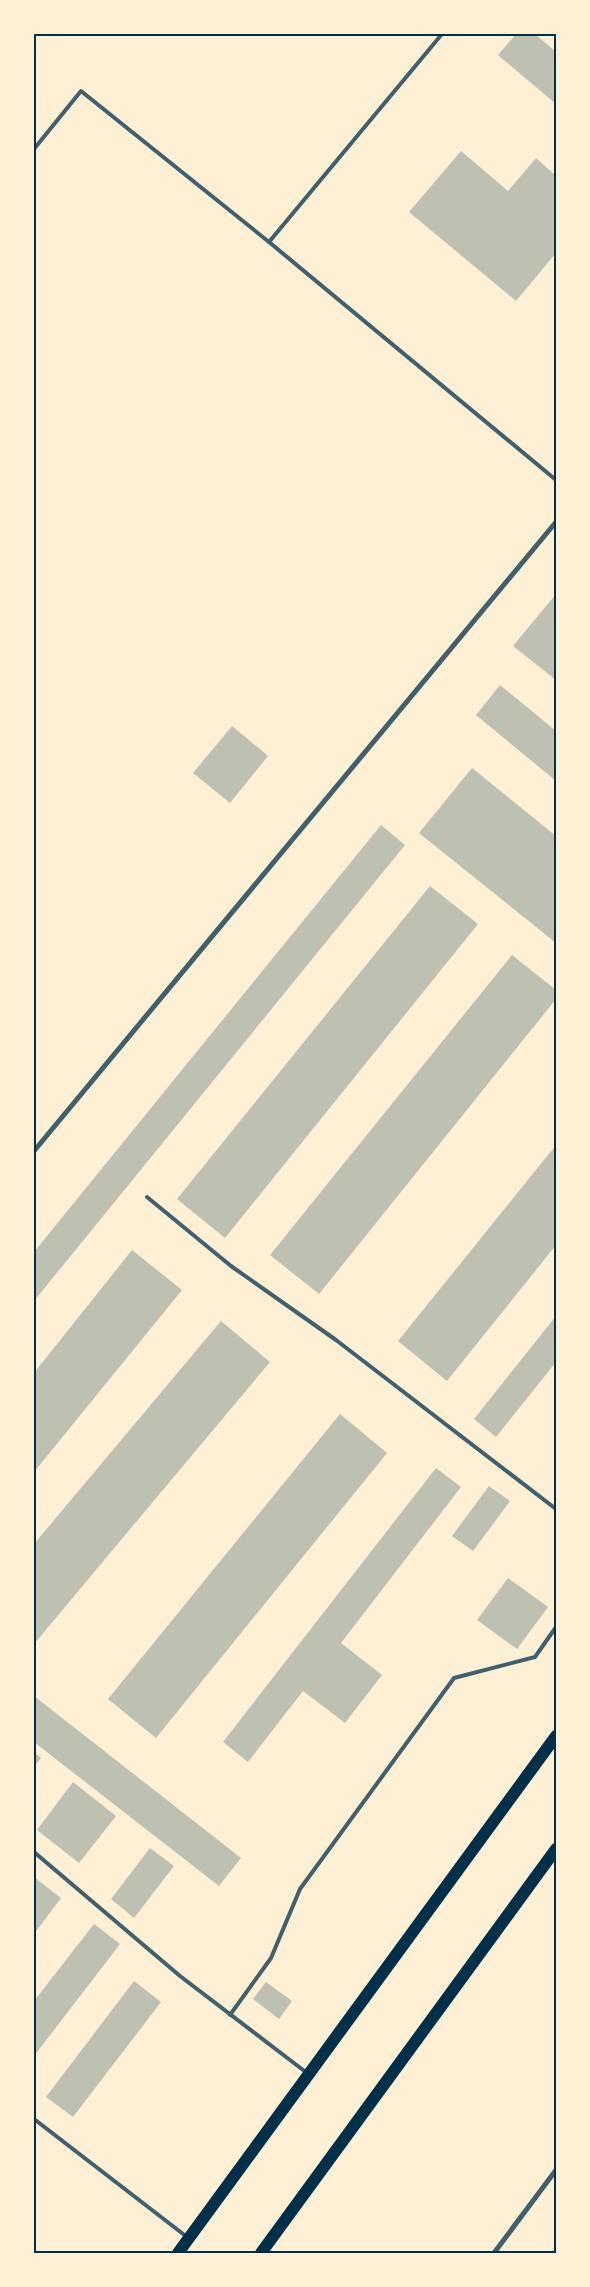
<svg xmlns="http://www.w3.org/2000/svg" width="590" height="2287" font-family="Ubuntu,sans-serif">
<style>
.building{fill:#bec0b2}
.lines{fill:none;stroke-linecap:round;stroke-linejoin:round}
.service{stroke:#3f606c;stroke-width:4}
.minor{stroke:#3f606c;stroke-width:5}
.primary{stroke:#003049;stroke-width:12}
.neatline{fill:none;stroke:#003049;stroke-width:2}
</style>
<rect width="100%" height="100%" fill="#fdf0d5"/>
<!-- building -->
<g class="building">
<polygon points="516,34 535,34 556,52 556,104 498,55"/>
<polygon points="461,151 508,191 536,158 556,176 556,253 516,301 409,212"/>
<polygon points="556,594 556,680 513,646"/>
<polygon points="500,685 556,731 556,781 476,715"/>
<polygon points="232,726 268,756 230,803 193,773"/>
<polygon points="472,768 556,836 556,943 419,833"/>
<polygon points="381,825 405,845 34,1301 34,1252"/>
<polygon points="430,886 478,924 225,1238 177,1199"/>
<polygon points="512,955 556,990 556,999 319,1294 270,1255"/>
<polygon points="556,1145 556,1245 447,1381 398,1341"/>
<polygon points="132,1250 182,1290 34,1472 34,1373"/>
<polygon points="556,1316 556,1362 496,1437 474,1419"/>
<polygon points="221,1321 270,1362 34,1644 34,1544"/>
<polygon points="340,1414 387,1453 156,1738 108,1699"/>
<polygon points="436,1468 461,1487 341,1643 382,1675 345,1723 303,1691 248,1762 223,1742"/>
<polygon points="489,1486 510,1501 473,1551 452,1536"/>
<polygon points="508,1578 548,1607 517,1649 477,1620"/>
<polygon points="34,1696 241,1858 219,1886 34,1742"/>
<polygon points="34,1752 41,1758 34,1767"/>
<polygon points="73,1782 116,1816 79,1863 37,1830"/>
<polygon points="150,1848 174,1866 134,1918 111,1899"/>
<polygon points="34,1877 61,1898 34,1934"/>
<polygon points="94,1924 120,1944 34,2056 34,2001"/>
<polygon points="134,1981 161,2002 73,2117 46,2097"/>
<polygon points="266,1982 292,2001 279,2019 253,1999"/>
</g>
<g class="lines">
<!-- service -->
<g class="service">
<polyline points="34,149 81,91 269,242 556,480"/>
<polyline points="269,242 442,34"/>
<polyline points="147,1197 231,1266 336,1340 556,1509"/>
<polyline points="34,1852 180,1976 307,2073"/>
<polyline points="230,2015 271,1958 300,1889 454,1678 535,1657 556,1627"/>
<polyline points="34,2119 187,2237"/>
</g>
<!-- minor -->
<g class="minor">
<polyline points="34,1151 556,522"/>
<polyline points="494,2253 556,2170"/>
</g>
<!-- primary -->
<g class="primary">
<polyline points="178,2253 556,1736"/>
<polyline points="261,2253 556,1849"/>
</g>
</g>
<!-- border -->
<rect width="590" height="2287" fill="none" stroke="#fdf0d5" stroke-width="70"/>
<rect x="35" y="35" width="520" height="2217" class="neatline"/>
</svg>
